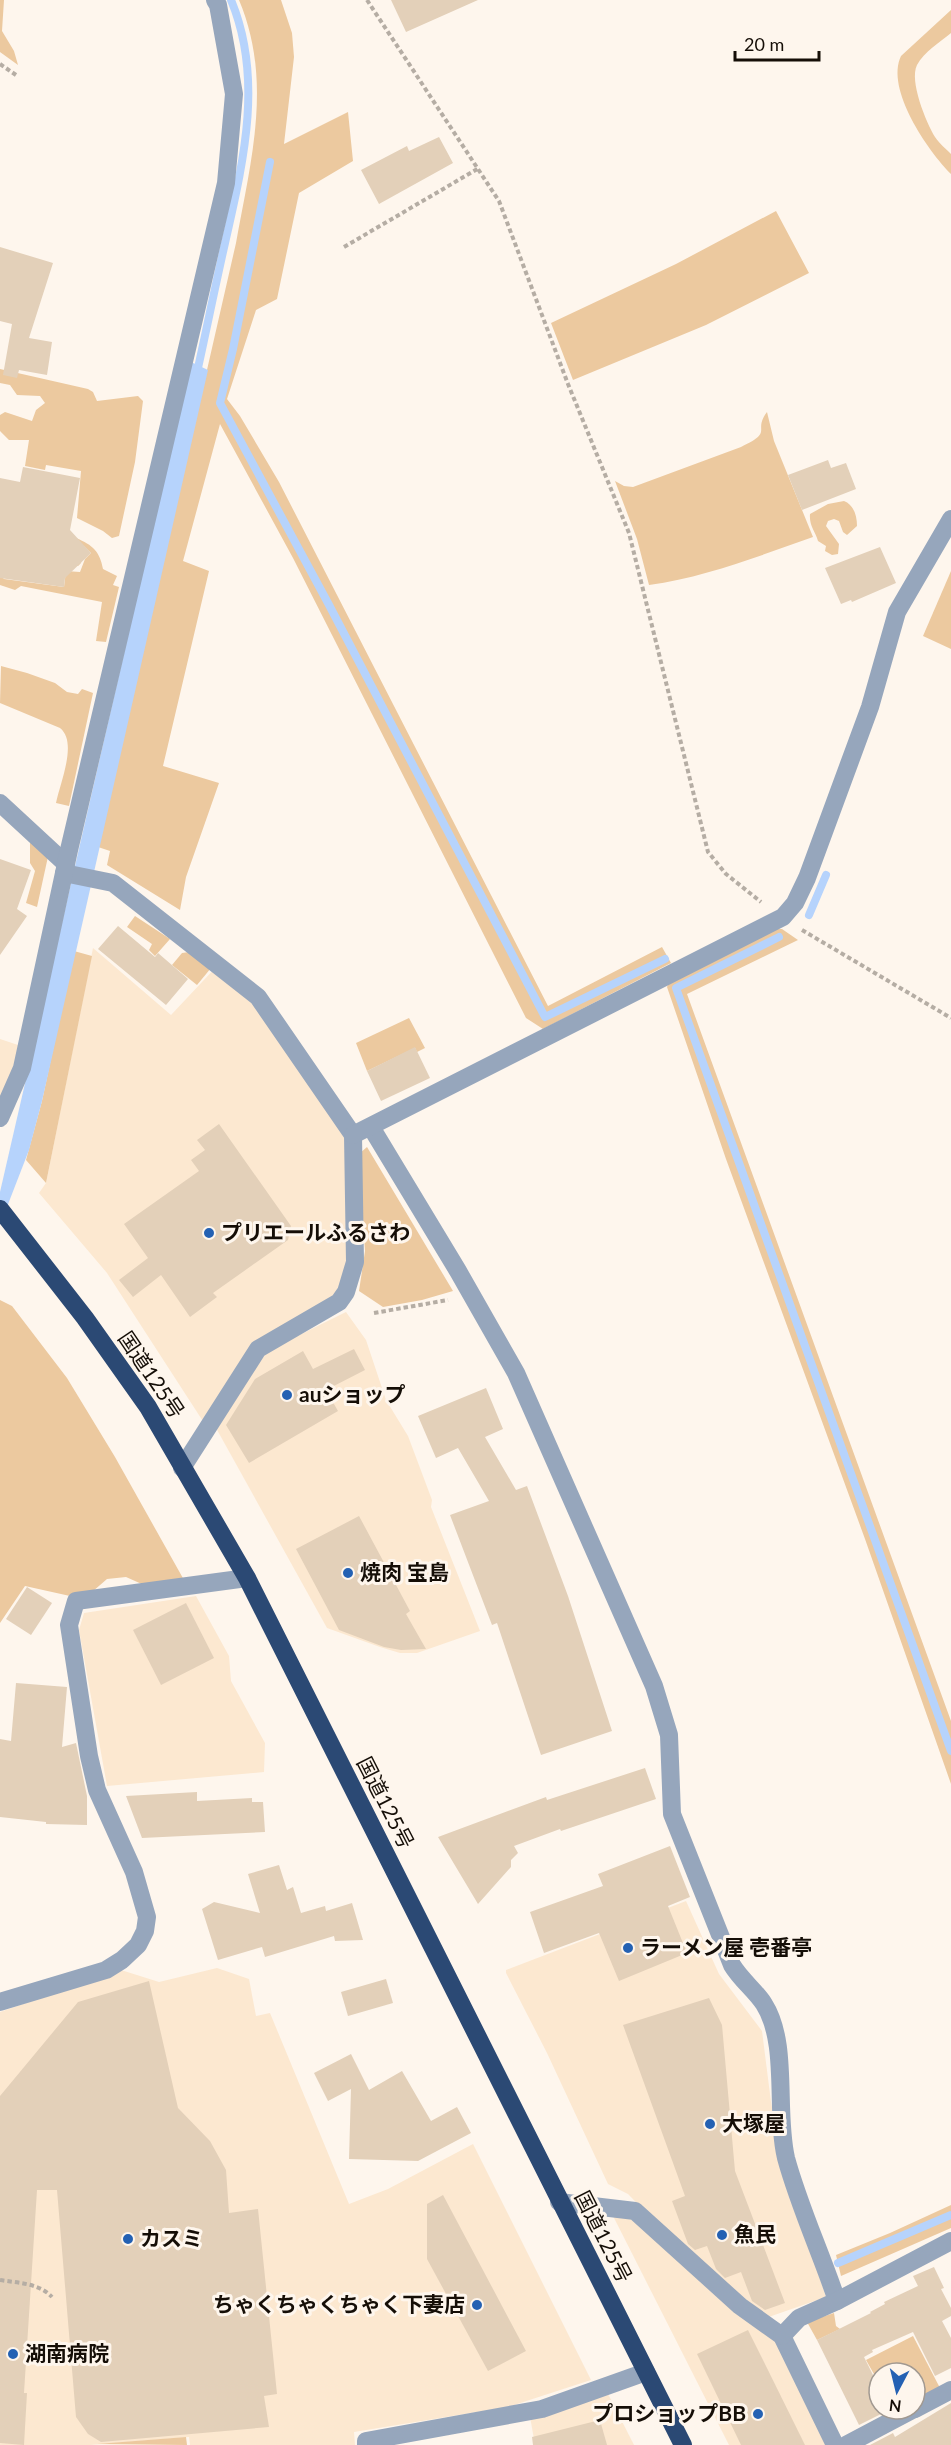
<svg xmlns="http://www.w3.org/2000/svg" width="951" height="2445" font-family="Lato,'Noto Sans JP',sans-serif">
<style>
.built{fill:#fce8d0}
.green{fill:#ecc99f}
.water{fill:#b6d3fc}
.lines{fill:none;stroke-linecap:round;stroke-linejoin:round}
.stream{stroke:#b6d3fc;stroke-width:8}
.building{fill:#e3d0b9}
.path{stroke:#b5ada4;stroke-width:4;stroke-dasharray:4.5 3;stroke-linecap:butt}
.street{stroke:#96a6bc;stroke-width:18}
.highway{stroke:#2b4974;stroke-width:18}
.poi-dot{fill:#2461b3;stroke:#fef6ed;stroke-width:2}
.labels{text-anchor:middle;stroke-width:6;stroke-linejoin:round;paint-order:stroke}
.poi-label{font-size:21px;font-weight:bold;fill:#150e07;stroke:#fef6ed;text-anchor:start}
.street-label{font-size:21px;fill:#150e07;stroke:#fef6ed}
</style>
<rect width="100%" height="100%" fill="#fef6ed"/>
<!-- built -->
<g class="built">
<polygon points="93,948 171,1015 218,965 258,997 353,1135 346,1292 258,1349 208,1429 107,1273 39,1193 46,1183"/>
<polygon points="0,1039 27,1048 0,1118"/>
<polygon points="346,1312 366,1340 386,1400 408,1436 432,1500 431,1507 480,1631 417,1653 400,1653 380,1647 327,1628 216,1428 263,1353"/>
<polygon points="196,1596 229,1656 231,1681 265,1743 264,1772 107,1786 79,1630 84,1613"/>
<polygon points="686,1901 719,1974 762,2031 771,2102 784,2169 826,2297 763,2319 694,2262 628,2194 608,2184 547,2053 506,1973 506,1970"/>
<polygon points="217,1968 249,1979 256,2016 270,2013 349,2204 388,2189 473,2144 591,2380 508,2407 354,2432 355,2445 190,2445 189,2437 90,2445 0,2445 0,2012 121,1970 159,1982"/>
<polygon points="609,2208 635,2211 782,2336 835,2445 729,2445"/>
<polygon points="605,2388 634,2445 535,2445 529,2411"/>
</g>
<!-- green -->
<g class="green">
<polygon points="0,0 4,0 2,31 14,51 18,65 0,52"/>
<path d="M239 0H281L292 33 294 57 284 144 348 112 353 161 299 193 277 299 256 310 227 399 240 416 279 482 548 1006 662 947 671 963 543 1029 526 1018 293 558 220 424 183 561 209 571 163 766 219 783 186 877 180 910 107 865 110 851 98 847 236 243C251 160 273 81 239 0Z"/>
<path d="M951 10V33C940 42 924 52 917 65 909 81 926 122 935 137 939 143 946 149 951 154V174C928 151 885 89 901 56Z"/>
<polygon points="776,211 809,273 706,325 573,380 551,323 676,264"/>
<polygon points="0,369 88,389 93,392 97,401 138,396 143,401 135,462 119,536 112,538 103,531 77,518 81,471 46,465 45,470 25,466 29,440 9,440 0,431 0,415 5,412 32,421 36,410 45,403 40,396 17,395 10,385 0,383"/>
<path d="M767 412 774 441 813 537C759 556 706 577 649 585L637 539 615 481 624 486 633 487 741 447C775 431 752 432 767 412Z"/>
<path d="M844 501C854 505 857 516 857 526L847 535 843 532 839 521 834 519 828 521 826 526 839 544 838 554 832 555 825 551 826 546 818 541C815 531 809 526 810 514L828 504Z"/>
<path d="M0 526 76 538C93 545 100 552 103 569L117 576 113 585 119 587 106 642 96 641 102 602 21 586 15 590 0 585V575L4 579 64 587 66 571 80 572 85 559 91 553 84 546 81 563 78 566 68 565Z"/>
<polygon points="951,571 951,649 923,636"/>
<path d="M1 666 27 673 55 683 67 692 78 694 82 689 93 693 69 806 56 803C60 783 78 742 60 728L0 703Z"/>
<polygon points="30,835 49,852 37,907 26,903 35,871 30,863"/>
<polygon points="135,916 170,939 155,956 149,950 152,944 127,927"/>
<polygon points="775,929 782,929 798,940 687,994 951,1721 951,1784 865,1539 726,1159 667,987 670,980"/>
<polygon points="74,951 92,956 46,1183 26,1160 42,1101"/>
<polygon points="189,952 211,968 197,985 172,965 182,953"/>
<polygon points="409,1018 425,1048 417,1052 415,1048 367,1071 356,1043"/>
<polygon points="367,1147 453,1291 422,1300 383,1307 359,1291 365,1251 359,1154"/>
<polygon points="0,1300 12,1306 67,1378 115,1457 184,1580 144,1585 126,1577 107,1579 92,1592 70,1596 25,1586 0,1623"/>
<polygon points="951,2205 951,2228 841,2276 836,2255 890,2233"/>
<polygon points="834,2313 836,2326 840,2329 817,2340 807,2322"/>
<polygon points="913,2336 940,2388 915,2401 915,2373 879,2373 879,2383 866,2360"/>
<polygon points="186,2437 187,2445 97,2444"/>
</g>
<!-- water -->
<polygon class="water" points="191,362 208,370 42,1101 29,1150 0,1225 0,1192"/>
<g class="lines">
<!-- stream -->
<g class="stream">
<polyline points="270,162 233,349 220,403 328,603 545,1017 665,959"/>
<path d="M196 377C206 332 215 287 225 243 243 163 264 79 231 0"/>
<polyline points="809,915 826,875"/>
<polyline points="779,937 676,988 951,1751"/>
<polyline points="838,2263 951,2215"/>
</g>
</g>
<!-- building -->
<g class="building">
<polygon points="391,0 478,0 406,32"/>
<polygon points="439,137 453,163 379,204 361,170 407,146 409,151"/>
<polygon points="0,247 53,263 29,338 52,342 47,375 19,370 17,378 3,375 12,324 0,321"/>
<polygon points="828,460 831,468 846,463 856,489 802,510 788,475"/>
<polygon points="23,467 80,478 70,530 91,553 65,578 64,587 0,578 0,478 20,482"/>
<polygon points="880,547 896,583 852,602 851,600 841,604 825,568"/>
<polygon points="0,859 31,870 17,909 27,916 0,955"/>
<polygon points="118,926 155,957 158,953 188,979 166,1005 98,949"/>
<polygon points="415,1047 430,1078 381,1101 367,1071"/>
<polygon points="219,1124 291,1226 288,1240 213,1293 217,1297 190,1317 161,1275 133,1297 119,1280 148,1258 124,1224 199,1171 191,1160 205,1150 197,1140"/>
<polygon points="354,1349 365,1370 326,1390 338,1411 249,1463 226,1425 255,1379 303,1351 313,1369"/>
<polygon points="486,1388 503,1429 485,1437 516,1490 527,1486 568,1596 612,1731 541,1755 497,1623 492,1625 450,1515 489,1501 458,1448 436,1458 418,1416"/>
<polygon points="359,1516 410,1611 406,1614 426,1649 401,1650 384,1647 339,1630 296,1549"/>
<polygon points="27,1587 52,1603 31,1635 6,1619"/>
<polygon points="186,1603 214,1658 161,1685 133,1630"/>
<polygon points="16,1683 67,1687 62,1747 76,1743 87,1796 87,1825 46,1824 46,1822 0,1817 0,1739 11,1741"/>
<polygon points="645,1768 656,1799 561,1831 560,1829 514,1846 518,1853 511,1860 511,1867 478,1904 438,1837 546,1797 547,1800"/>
<polygon points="197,1792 197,1801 252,1798 252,1802 263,1802 265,1832 142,1838 126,1796"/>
<polygon points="670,1846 690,1897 668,1906 687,1953 619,1981 599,1933 544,1953 530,1912 603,1886 598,1874"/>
<polygon points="279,1865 287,1890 293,1887 301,1913 325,1906 326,1911 352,1903 363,1940 335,1941 334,1936 265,1957 262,1947 218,1960 202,1909 214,1902 260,1913 248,1874"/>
<polygon points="386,1979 393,2003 348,2016 341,1992"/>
<polygon points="149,1981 178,2108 210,2141 226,2170 229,2213 258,2209 277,2394 264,2396 269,2427 101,2442 88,2434 76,2417 57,2190 37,2190 24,2393 27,2393 24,2445 0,2443 0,2096 78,2002"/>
<polygon points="709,1998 722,2025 735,2171 785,2303 765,2310 752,2301 741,2272 725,2278 716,2269 707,2246 695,2250 688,2244 672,2201 685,2196 623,2025"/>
<polygon points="351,2054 369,2090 402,2071 431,2121 457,2107 471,2133 418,2161 349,2159 351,2089 328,2101 314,2073"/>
<polygon points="443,2195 526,2351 488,2371 427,2259 427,2204"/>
<polygon points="934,2267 944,2288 941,2289 951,2308 951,2316 942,2321 951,2338 951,2368 935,2376 913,2332 872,2350 873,2352 864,2357 879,2387 879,2409 883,2409 885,2412 859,2425 817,2340 871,2313 870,2312 885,2304 884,2302 918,2286 913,2276"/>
<polygon points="748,2330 762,2358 805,2445 741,2445 711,2383 697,2354"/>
<polygon points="951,2403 951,2445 870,2445 893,2433 895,2437"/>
<polygon points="600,2420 607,2445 533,2445 532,2437"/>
</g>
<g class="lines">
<!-- path -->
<g class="path">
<polyline points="367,0 499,201 568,384 629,533 708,852 726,874 761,902"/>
<polyline points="0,64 16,75"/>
<polyline points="344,247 479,168"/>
<polyline points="802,930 951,1018"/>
<polyline points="374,1313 448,1300"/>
<path d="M0 2280C18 2283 39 2283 52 2297"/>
</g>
<!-- street -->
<g class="street">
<polyline points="0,803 66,864"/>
<polyline points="64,873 113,883 258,997 353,1135 355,1262 346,1292 339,1302 258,1349 182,1468"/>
<polyline points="0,1118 22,1068 69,850 226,183 234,94 218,5 215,0"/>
<path d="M371 1127 458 1271 516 1373 654 1686 669 1735 672 1814 732 1965C741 1980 755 1990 764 2004 789 2043 775 2111 786 2158 799 2206 821 2253 837 2301"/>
<polyline points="353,1135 783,917 795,903 807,878 870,707 897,612 951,519"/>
<polyline points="0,2002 106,1970 122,1960 138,1945 145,1931 147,1917 134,1872 97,1790 89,1756 69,1625 76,1601 247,1578"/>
<polyline points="559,2202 635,2211 740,2306 782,2336 835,2445"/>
<polyline points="782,2336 799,2318 837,2301 951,2241"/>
<polyline points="915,2409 951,2390"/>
<polyline points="366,2445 366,2441 542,2409 646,2372"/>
<polyline points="846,2445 914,2409"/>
</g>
<!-- highway -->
<polyline class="highway" points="0,1209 85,1318 148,1407 247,1578 683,2445"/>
</g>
<!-- markers -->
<g class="poi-dot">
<circle cx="209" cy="1233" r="6"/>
<circle cx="287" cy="1395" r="6"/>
<circle cx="348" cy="1573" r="6"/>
<circle cx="628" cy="1948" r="6"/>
<circle cx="710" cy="2124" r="6"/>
<circle cx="722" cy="2235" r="6"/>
<circle cx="128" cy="2239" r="6"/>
<circle cx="477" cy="2305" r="6"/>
<circle cx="13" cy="2354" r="6"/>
<circle cx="758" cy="2414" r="6"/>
</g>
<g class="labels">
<!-- poi labels -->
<g class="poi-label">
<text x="221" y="1240">プリエールふるさわ</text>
<text x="299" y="1402">auショップ</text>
<text x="360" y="1580">焼肉 宝島</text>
<text x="640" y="1955">ラーメン屋 壱番亭</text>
<text x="722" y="2131">大塚屋</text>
<text x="734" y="2242">魚民</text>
<text x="140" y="2246">カスミ</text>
<text x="465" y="2312" text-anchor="end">ちゃくちゃくちゃく下妻店</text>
<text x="25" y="2361">湖南病院</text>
<text x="746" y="2421" text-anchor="end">プロショップBB</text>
</g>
<!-- street labels -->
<g class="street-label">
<text transform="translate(151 1375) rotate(56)" y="7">国道125号</text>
<text transform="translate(385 1803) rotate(63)" y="7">国道125号</text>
<text transform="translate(603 2237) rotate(63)" y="7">国道125号</text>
</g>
</g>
<!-- north arrow -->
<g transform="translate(897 2391) rotate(187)"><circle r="28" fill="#fef6ed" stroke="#a19991" stroke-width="1.5"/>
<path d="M0-4.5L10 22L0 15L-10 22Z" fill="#2461b3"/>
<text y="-9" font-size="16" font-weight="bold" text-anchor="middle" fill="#150e07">N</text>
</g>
<!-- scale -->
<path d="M735 51v9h84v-9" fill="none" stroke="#150e07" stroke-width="3"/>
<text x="744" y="51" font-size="18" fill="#150e07" stroke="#fef6ed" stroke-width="4.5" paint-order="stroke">20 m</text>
</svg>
